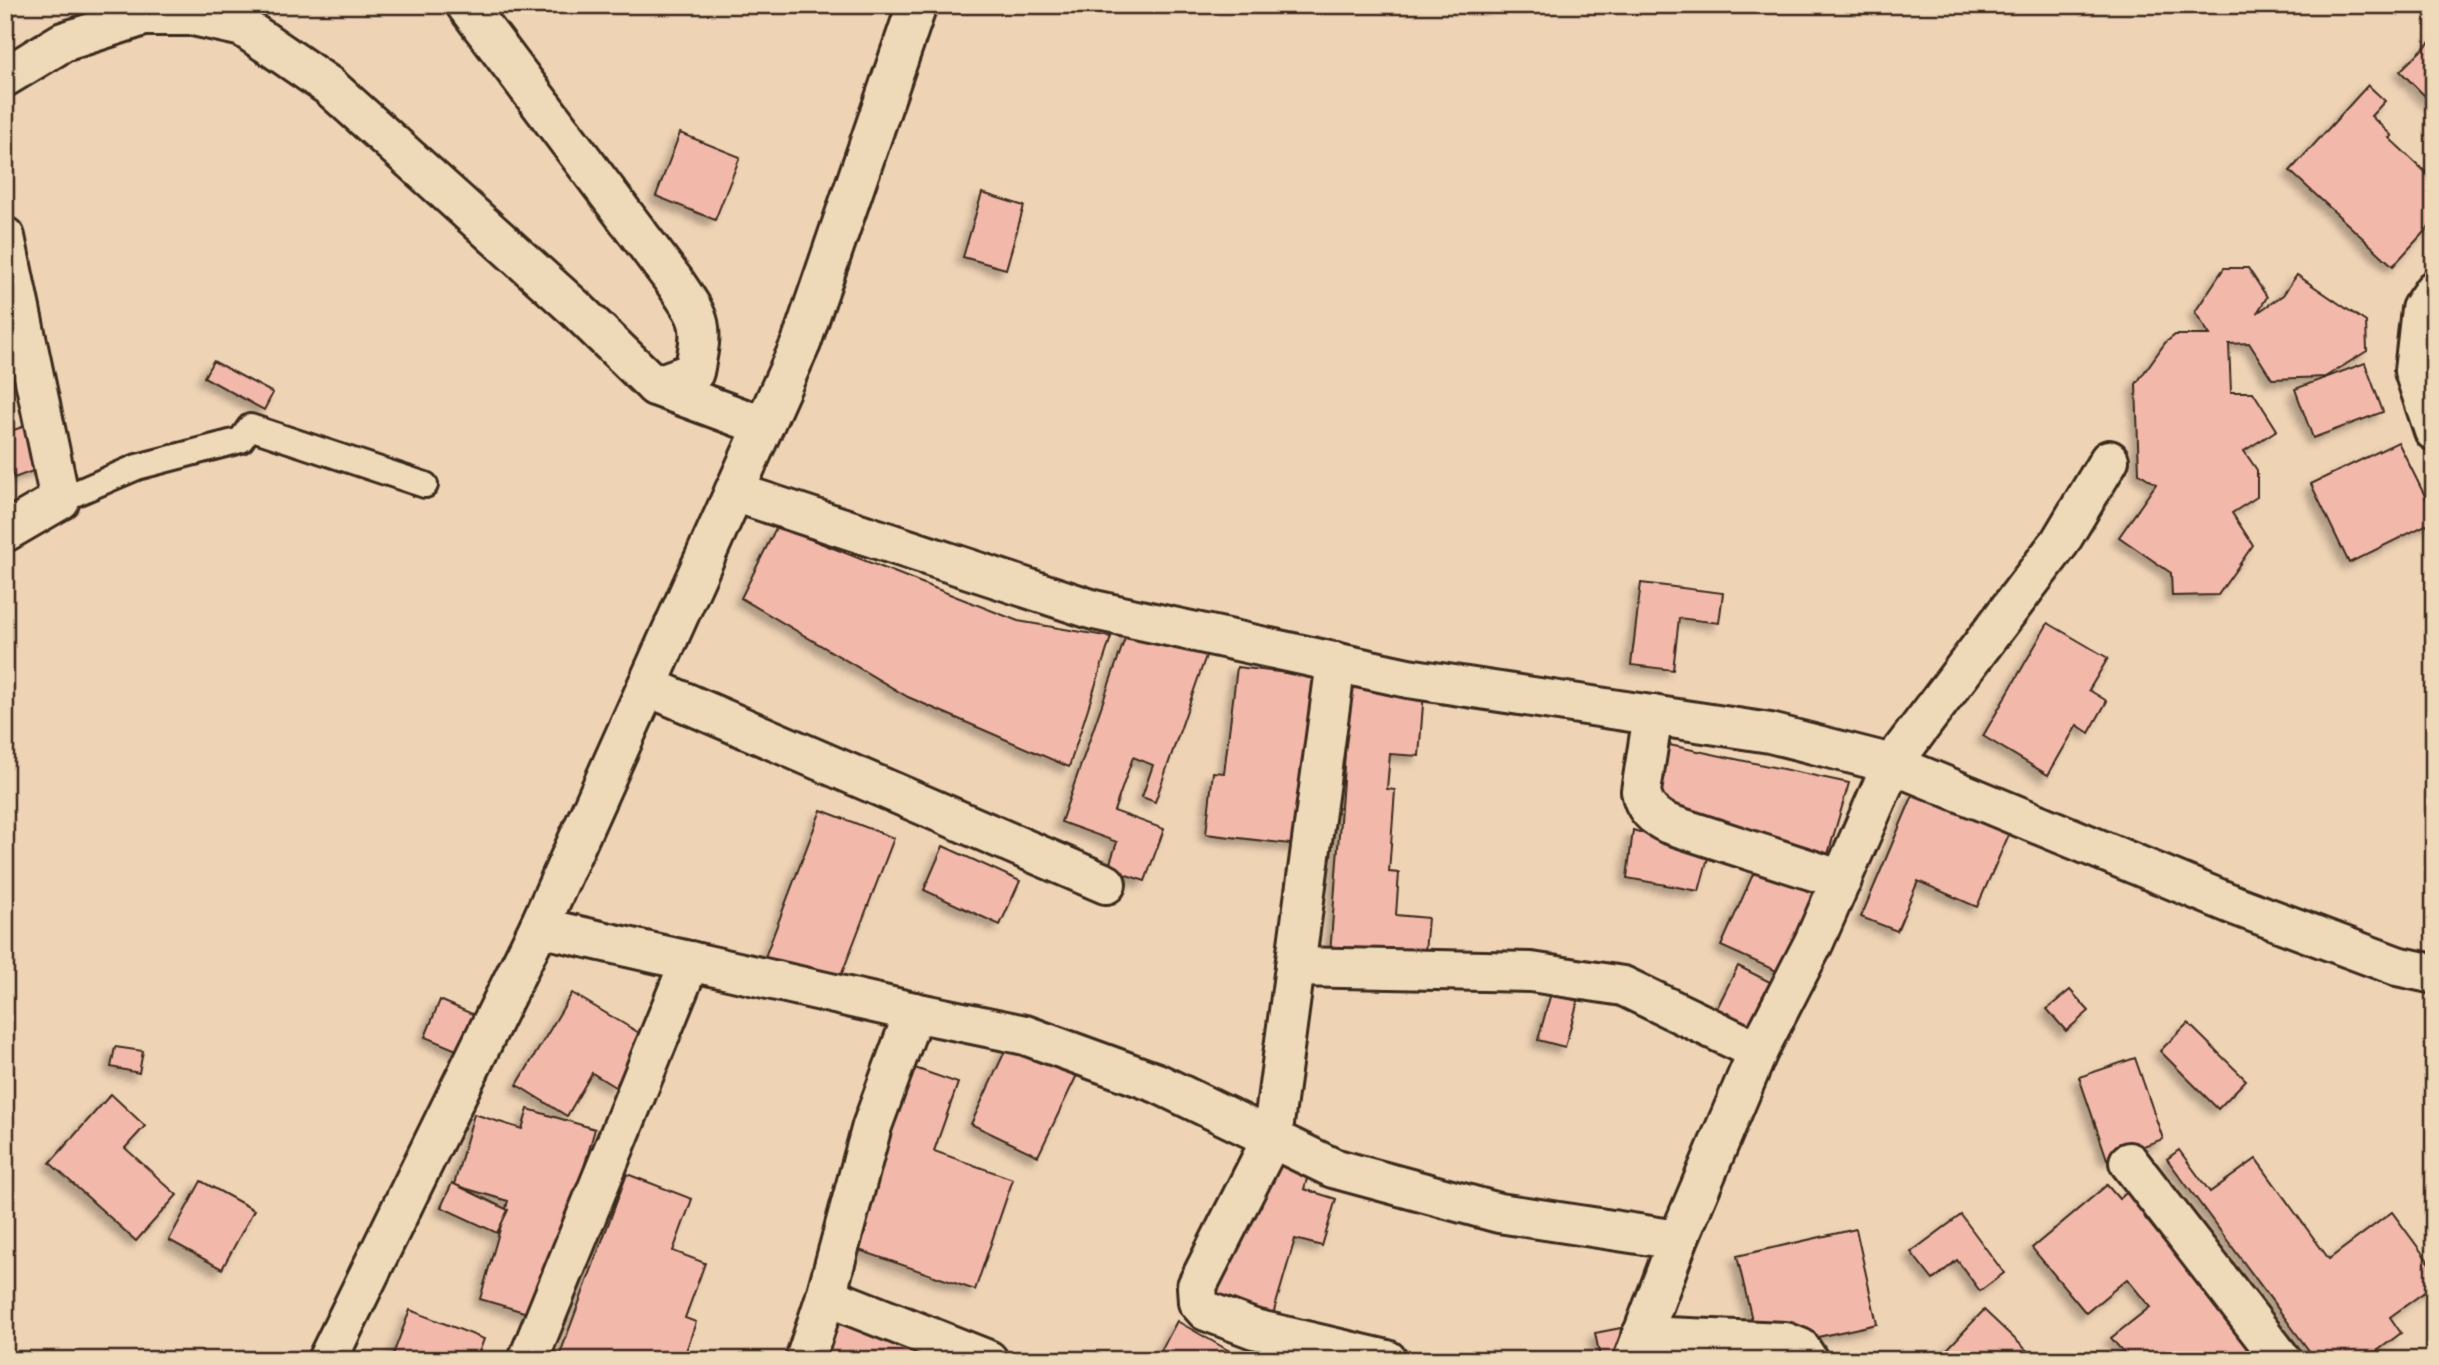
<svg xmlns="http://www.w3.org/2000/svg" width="2439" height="1365" font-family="'Shantell Sans',sans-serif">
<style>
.building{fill:#f2b9ab;stroke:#3b2a1e;stroke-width:2;filter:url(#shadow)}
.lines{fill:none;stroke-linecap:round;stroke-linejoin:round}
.lane-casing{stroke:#3b2a1e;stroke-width:30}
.street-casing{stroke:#3b2a1e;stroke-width:44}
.lane{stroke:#eedab8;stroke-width:24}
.street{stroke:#eedab8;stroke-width:38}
</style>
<defs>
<filter id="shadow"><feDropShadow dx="-6" dy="6" stdDeviation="3.5" flood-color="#0004"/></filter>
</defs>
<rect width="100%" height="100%" fill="#efd3b5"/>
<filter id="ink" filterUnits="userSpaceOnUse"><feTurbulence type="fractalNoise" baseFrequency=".0143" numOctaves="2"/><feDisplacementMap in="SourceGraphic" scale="14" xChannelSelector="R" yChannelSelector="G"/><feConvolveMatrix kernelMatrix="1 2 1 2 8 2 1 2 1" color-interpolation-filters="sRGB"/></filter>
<g filter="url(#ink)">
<!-- building -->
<g class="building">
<polygon points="2434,38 2434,105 2400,71"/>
<polygon points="2368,85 2385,101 2371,116 2392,136 2389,138 2434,180 2434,221 2393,266 2290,171"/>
<polygon points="680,133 740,157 715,220 656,196"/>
<polygon points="982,193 1024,206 1006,269 963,257"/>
<polygon points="2224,268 2248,268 2267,297 2257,313 2283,295 2297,275 2366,322 2367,351 2325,377 2272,379 2249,343 2229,344 2231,392 2253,392 2277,430 2244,451 2257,470 2257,497 2232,513 2253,545 2218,595 2172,596 2171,573 2119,537 2156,484 2139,473 2136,384 2165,343 2175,335 2210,335 2195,312"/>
<polygon points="213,361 273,393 264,410 204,377"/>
<polygon points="2365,363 2383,412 2313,438 2295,389"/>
<polygon points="28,425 44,467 14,478 5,454 5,433"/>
<polygon points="2398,442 2434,514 2434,521 2349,563 2311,484"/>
<polygon points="777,526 1018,621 1111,637 1069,767 908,697 741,598"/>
<polygon points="1641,583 1723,593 1719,623 1679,618 1673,670 1631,665"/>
<polygon points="2048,623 2108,658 2089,690 2107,701 2089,733 2077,725 2048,775 1983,736"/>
<polygon points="1130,624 1208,650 1155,802 1142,797 1153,765 1133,757 1114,811 1164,829 1145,881 1108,869 1117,842 1061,822"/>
<polygon points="1237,667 1328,678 1307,846 1206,834 1213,772 1224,773"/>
<polygon points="1350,686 1424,692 1419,756 1390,754 1387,789 1395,790 1389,872 1399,873 1396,915 1428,918 1424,963 1330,955"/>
<polygon points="1660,743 1849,783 1826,861 1648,805"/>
<polygon points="1915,790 2010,832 1977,907 1918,881 1897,931 1861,917"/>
<polygon points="821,810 894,838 834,994 762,965"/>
<polygon points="1633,830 1709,854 1699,891 1627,878"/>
<polygon points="943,846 1020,881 1000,925 924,890"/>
<polygon points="1758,863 1818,890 1781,973 1721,946"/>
<polygon points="1738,966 1770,982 1741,1040 1709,1024"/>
<polygon points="2070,990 2089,1011 2066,1031 2047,1009"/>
<polygon points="572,993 646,1037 615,1087 592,1073 567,1116 517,1085"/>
<polygon points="1551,993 1578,1001 1565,1047 1538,1040"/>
<polygon points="440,1000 486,1020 471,1056 425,1037"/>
<polygon points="1020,1019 1088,1052 1038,1156 971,1124"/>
<polygon points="2188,1023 2246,1080 2218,1109 2160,1051"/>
<polygon points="115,1047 143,1051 139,1073 111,1067"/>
<polygon points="2135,1058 2163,1139 2107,1159 2079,1077"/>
<polygon points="912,1067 958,1083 934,1151 1013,1179 975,1290 850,1247"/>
<polygon points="111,1094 145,1126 125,1148 177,1195 136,1241 50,1163"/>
<polygon points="528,1109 595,1129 541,1317 480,1299 508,1201 454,1185 474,1114 522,1129"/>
<polygon points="2179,1150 2210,1192 2256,1159 2329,1259 2392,1212 2434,1269 2434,1285 2390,1317 2401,1333 2365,1360 2316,1360 2167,1159"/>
<polygon points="1255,1155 1309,1172 1304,1189 1336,1199 1322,1246 1295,1239 1269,1328 1210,1310"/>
<polygon points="627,1174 692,1199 673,1251 705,1263 685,1318 696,1322 683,1360 575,1360 560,1354"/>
<polygon points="2148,1175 2168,1199 2145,1218 2261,1360 2130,1360 2111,1338 2150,1307 2127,1279 2086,1313 2032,1248 2107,1185 2119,1199"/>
<polygon points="201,1181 254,1210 222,1269 169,1240"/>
<polygon points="452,1183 508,1210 497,1233 441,1207"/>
<polygon points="1961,1215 2004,1273 1980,1291 1957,1260 1933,1280 1911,1252"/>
<polygon points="1856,1229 1877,1324 1759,1350 1737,1256"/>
<polygon points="410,1310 484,1339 476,1360 391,1360"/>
<polygon points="1984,1310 2037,1360 1937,1360"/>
<polygon points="830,1319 949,1360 819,1360"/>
<polygon points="1177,1321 1240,1357 1238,1360 1156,1360"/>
<polygon points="1621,1328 1626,1353 1600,1357 1595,1333"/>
<polygon points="1824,1356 1877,1360 1823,1360"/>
</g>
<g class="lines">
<defs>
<polyline id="lane" points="60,500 137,467 241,440 250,427 425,485"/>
<g id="street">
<path d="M466 5 674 281C702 322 704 323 694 372L655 386"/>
<polyline points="5,77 63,42 144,16 193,16 243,27 329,86 577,310 655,386 763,426"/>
<polyline points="5,237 60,500 5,532"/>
<polyline points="2434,290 2421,309 2414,371 2434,431"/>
<polyline points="734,492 1094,610 1408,678 1770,733 1892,764 2234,905 2397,966 2434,974"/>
<polyline points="1336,662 1272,1138 1197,1286 1198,1302 1206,1311 1254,1329 1387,1360"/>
<polyline points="647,686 1106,884"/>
<path d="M1653 715 1641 791C1644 808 1653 817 1669 824L1842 880"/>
<polyline points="539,927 914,1012 1025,1035 1157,1083 1333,1168 1499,1213 1678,1240"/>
<polyline points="1295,967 1531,972 1623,986 1758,1051"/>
<polyline points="2129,1162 2282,1360"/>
<polyline points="826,1296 988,1360"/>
<polyline points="1641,1336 1785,1342 1800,1348 1808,1360"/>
<polyline points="327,1360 539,927 801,343 917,5"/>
<polyline points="528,1360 690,961"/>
<polyline points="805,1360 826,1296 872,1126 914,1012"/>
<polyline points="1633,1360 1678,1240 1758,1051 1814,942 1892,764 2060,542 2109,460"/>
</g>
</defs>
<!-- lane casing -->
<use href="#lane" class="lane-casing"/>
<!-- street casing -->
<use href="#street" class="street-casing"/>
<!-- lane -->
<use href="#lane" class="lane"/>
<!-- street -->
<use href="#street" class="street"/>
</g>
</g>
<!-- margin -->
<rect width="2439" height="1365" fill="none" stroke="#eedab8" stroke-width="28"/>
<rect x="14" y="14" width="2411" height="1337" fill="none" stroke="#3b2a1e" stroke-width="2.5" filter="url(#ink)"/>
</svg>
